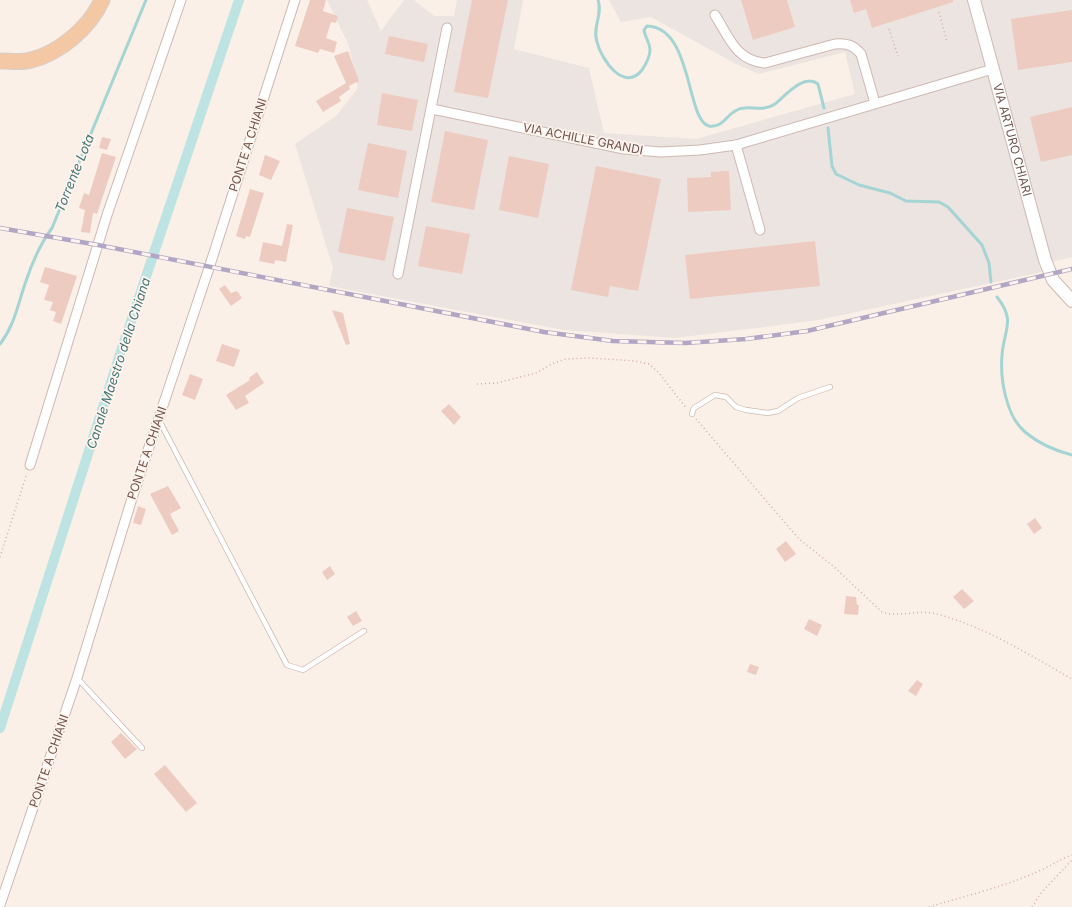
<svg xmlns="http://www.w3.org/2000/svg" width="1072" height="907" font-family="Inter,sans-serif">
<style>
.industrial{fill:#ece4e0}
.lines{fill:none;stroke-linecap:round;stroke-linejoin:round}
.stream{stroke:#a4d4d3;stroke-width:3}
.canal{stroke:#bde3e2;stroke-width:10}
.building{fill:#eecbc1}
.service-casing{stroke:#ceb8b1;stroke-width:6}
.minor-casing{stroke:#ceb8b1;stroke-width:11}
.tertiary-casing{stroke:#ceb8b1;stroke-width:14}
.primary-casing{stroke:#d8cfcd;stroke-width:17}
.path{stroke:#d3aea4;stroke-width:1.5;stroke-dasharray:1 3;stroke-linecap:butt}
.service{stroke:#fff;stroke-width:4.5}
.minor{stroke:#fff;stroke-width:9}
.tertiary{stroke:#fff;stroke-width:12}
.primary{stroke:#f4c8a5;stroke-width:15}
.rail-casing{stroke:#b1a6c4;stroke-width:4.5}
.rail{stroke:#fef4ed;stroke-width:3;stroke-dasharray:9;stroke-linecap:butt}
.labels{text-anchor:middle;stroke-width:3.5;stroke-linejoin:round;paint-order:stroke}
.street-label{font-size:12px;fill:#73544d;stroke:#fef4ed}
.water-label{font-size:13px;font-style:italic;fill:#427776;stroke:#fef4ed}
</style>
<rect width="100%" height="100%" fill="#fbf0e7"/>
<!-- industrial -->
<polygon class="industrial" points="327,0 367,0 381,31 404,0 414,0 434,16 454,16 457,0 523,0 514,49 589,68 604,133 696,139 855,94 845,52 759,74 736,64 651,17 621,22 609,0 1072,0 1072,257 1039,265 1042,272 819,320 675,338 564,330 329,286 333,268 295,144 336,116 358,88 349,46"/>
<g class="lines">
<!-- stream -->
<g class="stream">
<path d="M598 0C603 15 592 27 597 42 601 59 624 93 642 70 646 64 650 57 650 50 650 43 645 37 644 30L647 26C693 27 686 121 709 126 723 128 726 115 737 110 749 104 762 113 775 104 785 96 804 73 818 84L824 108"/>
<polyline points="828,128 832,166 836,174 859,185 890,193 906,201 939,202 948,207 982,245 989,263 991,282"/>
<path d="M997 297C1016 321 1004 329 1002 355 1000 379 1006 416 1025 432 1038 443 1056 451 1072 455"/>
<path d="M0 344C15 325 18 303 26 281 32 263 41 243 52 228L146 0"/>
</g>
<!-- canal -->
<polyline class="canal" points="0,728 121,351 239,0"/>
</g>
<!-- building -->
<g class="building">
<polygon points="310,0 326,0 323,11 338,16 336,23 331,22 326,38 337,42 334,53 320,49 318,53 295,46"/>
<polygon points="472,0 508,0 488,98 454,92"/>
<polygon points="741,0 787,0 795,27 753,40"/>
<polygon points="850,0 953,0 953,2 872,28 866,9 854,13"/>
<polygon points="1072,10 1072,62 1018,70 1011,19"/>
<polygon points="389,36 428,44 424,62 385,54"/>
<polygon points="348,51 359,81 349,86 350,89 339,97 341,101 323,112 316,101 346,83 334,56"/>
<polygon points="382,93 418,100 412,131 377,125"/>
<polygon points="1072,107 1072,155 1041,162 1030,117"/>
<polygon points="445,131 488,140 474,210 431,202"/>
<polygon points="102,137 111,139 107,150 99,148"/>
<polygon points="368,143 407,151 398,198 358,190"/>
<polygon points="102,153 116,157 97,214 93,213 90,233 81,232 85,210 79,208 84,193 89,195"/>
<polygon points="265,155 280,161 271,180 259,175"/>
<polygon points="509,156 549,164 538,218 499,210"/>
<polygon points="596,166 661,179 638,291 610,286 608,297 571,290"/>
<polygon points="729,171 731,210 688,212 687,178 711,177 711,172"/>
<polygon points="250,189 264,193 250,237 246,236 245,239 236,236"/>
<polygon points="347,208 394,217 385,261 338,252"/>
<polygon points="287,224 293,225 286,262 275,260 274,264 259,261 263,242 282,246"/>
<polygon points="426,226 470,234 462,274 418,266"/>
<polygon points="815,241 820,286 690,299 685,255"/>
<polygon points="45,267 77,276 61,324 53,321 56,312 50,310 53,302 44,300 49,285 40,282"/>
<polygon points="225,285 231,293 237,291 242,298 231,306 219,289"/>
<polygon points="332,310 343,313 350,344 346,345"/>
<polygon points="222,344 240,350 234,367 216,361"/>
<polygon points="257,372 264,383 245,396 249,403 236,410 226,395 250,380 249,378"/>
<polygon points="190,374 203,379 195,400 182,395"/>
<polygon points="449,404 461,417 454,425 441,411"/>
<polygon points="168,486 181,508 170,514 179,531 172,535 150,494"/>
<polygon points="138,506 146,509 141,525 133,523"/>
<polygon points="1035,518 1042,528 1034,534 1027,524"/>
<polygon points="786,541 796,554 785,562 776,549"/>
<polygon points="330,566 335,574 327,580 322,572"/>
<polygon points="962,589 974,601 964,609 953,597"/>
<polygon points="846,596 856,597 857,605 859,605 858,615 844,614"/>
<polygon points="356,611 362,621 353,626 347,617"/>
<polygon points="809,619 822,625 817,636 804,629"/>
<polygon points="750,664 759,667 756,675 747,672"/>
<polygon points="917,680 923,684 916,696 908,691"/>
<polygon points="121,733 137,749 125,759 111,742"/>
<polygon points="165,765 197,803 186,812 154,774"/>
</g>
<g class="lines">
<defs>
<g id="service">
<polyline points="692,414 694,408 715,395 726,397 736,407 746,410 768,413 778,411 798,398 830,387"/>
<polyline points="159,420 287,665 303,670 364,631"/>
<polyline points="77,678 142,748"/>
</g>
<g id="minor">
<path d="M715 15C729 37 736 61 765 63L835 44C847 43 853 45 861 54L875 103"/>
<polyline points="432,109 624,149 661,152 700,150 736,145 993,69"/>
<polyline points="736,145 760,230"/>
<polyline points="398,274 447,28"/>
<polyline points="30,465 107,215 181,0"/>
<polyline points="0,905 77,678 133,495 209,268 295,0"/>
</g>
<g id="tertiary">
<path id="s1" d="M974 0 1045 260 1053 280 1072 301"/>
</g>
<path id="primary" d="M0 61C10 61 21 63 31 60 60 53 90 27 102 0"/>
</defs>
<!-- service casing -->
<use href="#service" class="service-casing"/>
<!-- minor casing -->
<use href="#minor" class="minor-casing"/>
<!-- tertiary casing -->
<use href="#tertiary" class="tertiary-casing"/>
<!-- primary casing -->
<use href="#primary" class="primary-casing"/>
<!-- path -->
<g class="path">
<polyline points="939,12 947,42"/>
<polyline points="889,29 898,56"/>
<polyline points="477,384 497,383 536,373 554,363 566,359 590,358 635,361 649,364 659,373 687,409"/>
<path d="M696 419 799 539 833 566 882 612C899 618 918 609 936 614 985 626 1029 655 1072 679"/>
<polyline points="0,557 27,473"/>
<path d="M929 907C965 896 1004 887 1039 871 1051 866 1060 859 1072 855"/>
<polyline points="1032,907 1041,893 1072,860"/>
</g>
<!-- service -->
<use href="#service" class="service"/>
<!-- minor -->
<use href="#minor" class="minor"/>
<!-- tertiary -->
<use href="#tertiary" class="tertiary"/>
<!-- primary -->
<use href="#primary" class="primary"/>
<defs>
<polyline id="rail" points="0,228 98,245 544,332 613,341 685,343 746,339 807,331 1072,269"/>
</defs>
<!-- rail casing -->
<use href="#rail" class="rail-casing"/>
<!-- rail -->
<use href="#rail" class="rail"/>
</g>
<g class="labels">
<!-- street labels -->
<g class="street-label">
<text transform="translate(583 139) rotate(11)" y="4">VIA ACHILLE GRANDI</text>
<text dy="4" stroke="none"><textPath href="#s1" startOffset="145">VIA ARTURO CHIARI</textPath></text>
<text transform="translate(248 145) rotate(-72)" y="4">PONTE A CHIANI</text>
<text transform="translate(147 453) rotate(-71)" y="4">PONTE A CHIANI</text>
<text transform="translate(49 761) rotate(-71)" y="4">PONTE A CHIANI</text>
</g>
<!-- water labels -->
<g class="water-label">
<text transform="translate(74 173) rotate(-68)" y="5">Torrente Lota</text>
<text transform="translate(118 363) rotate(-72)" y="5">Canale Maestro della Chiana</text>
</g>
</g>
</svg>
